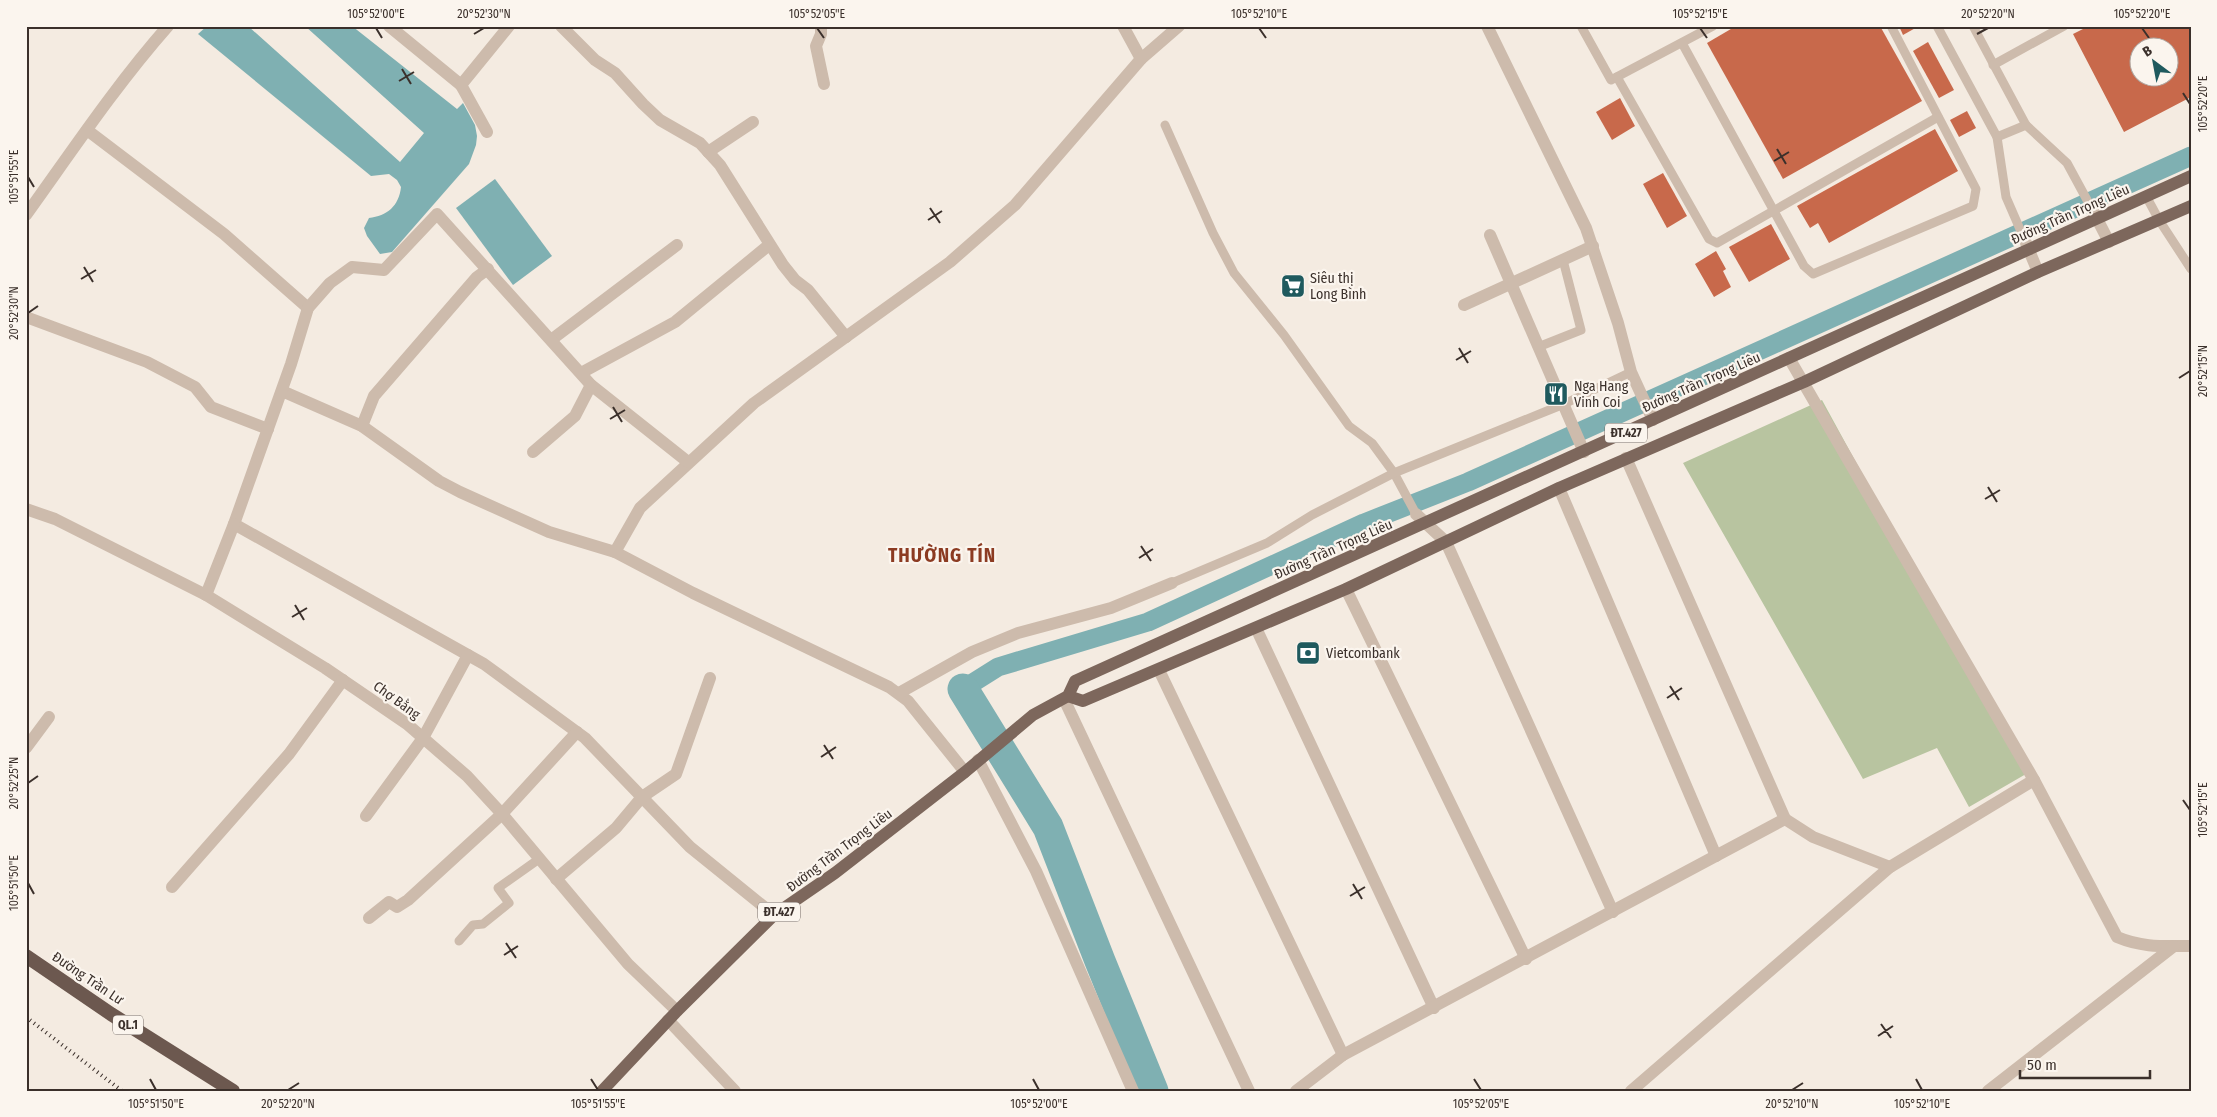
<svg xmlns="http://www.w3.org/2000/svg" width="2217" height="1117" font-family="'Fira Sans Condensed',sans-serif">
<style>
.green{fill:#b8c4a0}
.water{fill:#7fb0b2}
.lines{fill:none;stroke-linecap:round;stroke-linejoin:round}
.canal{stroke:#7fb0b2;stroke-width:19}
.river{stroke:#7fb0b2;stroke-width:31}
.building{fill:#c8694b;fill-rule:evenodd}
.service{stroke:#cdbbac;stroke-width:9}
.minor{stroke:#cdbbac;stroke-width:12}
.primary{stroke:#7d675c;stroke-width:12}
.trunk{stroke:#6c584f;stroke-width:14}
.rail{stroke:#3b302b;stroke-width:4;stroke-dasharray:1 4;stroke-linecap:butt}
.ticks{fill:none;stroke:#3b302b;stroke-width:2}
.labels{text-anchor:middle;stroke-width:4.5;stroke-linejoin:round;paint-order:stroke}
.shield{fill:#fbf5ee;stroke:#756b66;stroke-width:1}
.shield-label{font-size:12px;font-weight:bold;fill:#3b302b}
.street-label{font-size:14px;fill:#3b302b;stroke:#fbf5ee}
.poi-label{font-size:14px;fill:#3b302b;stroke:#fbf5ee;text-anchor:start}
.district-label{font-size:19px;font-weight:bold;letter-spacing:1px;fill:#8c3b22;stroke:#fbf5ee}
.neatline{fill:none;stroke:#3b302b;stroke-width:2}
.ticks-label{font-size:12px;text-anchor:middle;fill:#3b302b}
</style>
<rect width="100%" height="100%" fill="#f4ebe1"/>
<!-- green -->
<polygon class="green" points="1822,400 2026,774 1969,807 1937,748 1863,779 1683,463"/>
<!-- water -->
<g class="water">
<path d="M207 26H248L400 162 424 133 305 26H352L457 109 463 103 475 125 477 136 476 145 469 164 392 252 380 254 367 236 364 228 369 218C387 216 399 206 401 187L397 180 389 174 371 176 198 34Z"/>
<polygon points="495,179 552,256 513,285 456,208"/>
</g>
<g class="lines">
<!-- canal -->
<polyline class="canal" points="963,689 998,667 1148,622 1364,523 1468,482 2191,156"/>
<!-- river -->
<polyline class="river" points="963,689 1048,827 1100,961 1153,1091"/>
</g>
<!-- building -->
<g class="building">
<polygon points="1736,26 1880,26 1922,101 1783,179 1707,43"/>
<polygon points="1899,26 1919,26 1903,35"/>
<path d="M2089 26H2191V97L2124 132 2073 34ZM2140 48H2170V78H2140Z"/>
<polygon points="1928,42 1954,90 1939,98 1913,51"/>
<polygon points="1620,98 1635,126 1612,140 1596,112"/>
<polygon points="1967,111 1976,128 1959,137 1950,120"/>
<polygon points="1935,129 1958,171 1829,243 1818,223 1810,228 1797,206"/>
<polygon points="1663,173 1687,216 1667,228 1643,184"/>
<polygon points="1771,224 1790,259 1749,282 1729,247"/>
<polygon points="1716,251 1726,269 1723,271 1731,287 1714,297 1695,264"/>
</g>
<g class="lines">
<!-- service -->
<g class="service">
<polyline points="1581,26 1611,80 1713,26"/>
<polyline points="1937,26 1997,137 2006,197 2026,243"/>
<polyline points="1973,26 2026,125 2067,163 2093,211"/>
<polyline points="1682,43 1804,266 1813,274 1973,206 1976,189 1891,26"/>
<polyline points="1993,65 2064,26"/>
<polyline points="1617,77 1709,239 1717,243 1938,117"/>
<polyline points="1165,125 1213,233 1234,273 1284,335 1349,426 1372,443 1394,473 1416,514"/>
<polyline points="1997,137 2026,125"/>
<polyline points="2146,196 2159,220 2191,269"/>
<polyline points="1538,347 1581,330 1563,260"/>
<polyline points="1172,583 1267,543 1312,515 1394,473 1564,404 1631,372"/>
<polyline points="459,941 473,925 483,924 509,903 498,888 539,859"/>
</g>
<!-- minor -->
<g class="minor">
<polyline points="389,26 461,85"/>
<polyline points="561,26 595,60 615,73 643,104 660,120 700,143 720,165 783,265 795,280 808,290 846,337"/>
<polyline points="821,26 821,34 816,46 824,84"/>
<polyline points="1123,26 1141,59"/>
<polyline points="1487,26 1586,228 1618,323 1631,372 1653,420"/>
<polyline points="87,130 224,234 308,308"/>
<polyline points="487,132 461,85 509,26"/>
<polyline points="708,152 753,122"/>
<polyline points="2093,211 2109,242"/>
<path d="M26 215C72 151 116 85 168 26"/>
<polyline points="1490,235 1584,452"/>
<polyline points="2026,243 2038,272"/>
<polyline points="1464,305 1593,246"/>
<polyline points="26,317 147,362 195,387 211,407 268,429"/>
<polyline points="551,340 677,245"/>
<path d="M1789 358 2034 780 2117 937C2143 948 2164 946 2191 946"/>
<polyline points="581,373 675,322 769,245"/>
<polyline points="282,391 362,426 439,481 460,492 549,532 615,552 640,508 754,403 950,262 1015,205 1141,59 1179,26"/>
<polyline points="362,426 374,396 477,277 488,269"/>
<polyline points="533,452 575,416 591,385"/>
<polyline points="688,462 591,385 437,214 384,270 352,267 330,283 308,308 291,364 234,524 484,664 585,738 690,847 774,915"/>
<polyline points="1559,488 1716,856"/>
<polyline points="26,509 55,519 206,595 325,668 407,724 467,776 502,814 628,964 677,1011"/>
<polyline points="1416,514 1446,542 1613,912"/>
<polyline points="615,552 693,593 889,687 908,701 965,772"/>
<polyline points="1346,589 1526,959"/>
<polyline points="206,595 234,524"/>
<polyline points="1256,628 1434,1008"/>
<polyline points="1159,670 1343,1055"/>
<polyline points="899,693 972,652 1018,633 1111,608 1172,583"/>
<polyline points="1064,699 1249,1091"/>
<polyline points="26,748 49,717"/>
<polyline points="978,760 1036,871 1133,1091"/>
<polyline points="366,816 423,738 468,655"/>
<polyline points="1785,819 1813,837 1890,867"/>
<polyline points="556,879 616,828 642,797 676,774 710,678"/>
<polyline points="172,887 289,754 343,680"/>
<polyline points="369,918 389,902 397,907 408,900 502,814 577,732"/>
<polyline points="668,1020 735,1091"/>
<polyline points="1296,1091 1343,1055 1785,819 1626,458"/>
<polyline points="1631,1091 1890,867 2034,780"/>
<polyline points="1988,1091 2174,946"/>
</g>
<!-- primary -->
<g class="primary">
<polyline points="1068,696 1083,701 1346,589 1559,488 1804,382 2038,272 2191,206"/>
<polyline points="602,1091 677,1011 774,915 835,873 965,772 1033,715 1068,696 1075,681 2191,176"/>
</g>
<!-- trunk -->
<polyline class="trunk" points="26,956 111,1014 233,1091"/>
<!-- rail -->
<polyline class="rail" points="26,1017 122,1091"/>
</g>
<!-- ticks -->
<path class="ticks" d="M376 28 382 38M817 28 824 38M1259 28 1266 38M1700 28 1707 38M2142 28 2149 38M474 34 484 28M1977 34 1988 28M402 69 411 84M399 81 414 72M2183 93 2190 104M1777 149 1786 164M1774 161 1789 152M28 177 34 187M930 208 940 223M928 220 942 211M84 267 93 282M81 279 96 270M28 313 38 306M1459 348 1468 363M1456 360 1471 351M2179 378 2190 371M613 407 622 422M610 419 625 410M1988 487 1997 502M1985 499 2000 490M1141 546 1151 561M1139 558 1153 549M295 605 304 620M292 617 307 608M1670 686 1679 700M1667 698 1682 688M824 745 833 759M821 757 836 747M28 783 38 776M2183 800 2190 810M28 883 34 894M1353 884 1362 899M1350 896 1365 887M506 943 516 958M504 955 518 946M1881 1024 1891 1038M1878 1036 1893 1026M150 1079 156 1090M591 1079 598 1090M1033 1079 1039 1090M1474 1079 1481 1090M1916 1079 1922 1090M288 1090 299 1083M1792 1090 1803 1083"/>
<!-- icons -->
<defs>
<symbol id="supermarket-square" viewBox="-11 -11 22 22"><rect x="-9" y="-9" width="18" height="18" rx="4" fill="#1f5a5e" stroke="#fbf5ee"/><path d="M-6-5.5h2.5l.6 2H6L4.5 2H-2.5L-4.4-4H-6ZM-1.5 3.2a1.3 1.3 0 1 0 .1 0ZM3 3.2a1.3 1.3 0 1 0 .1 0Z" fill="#fff"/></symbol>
<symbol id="restaurant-square" viewBox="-11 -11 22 22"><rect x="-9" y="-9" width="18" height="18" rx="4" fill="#1f5a5e" stroke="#fbf5ee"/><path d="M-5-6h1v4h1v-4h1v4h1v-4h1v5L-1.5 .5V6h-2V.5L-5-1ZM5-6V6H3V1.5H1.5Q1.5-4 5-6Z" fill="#fff"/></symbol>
<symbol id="bank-square" viewBox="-11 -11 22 22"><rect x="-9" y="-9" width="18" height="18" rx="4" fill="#1f5a5e" stroke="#fbf5ee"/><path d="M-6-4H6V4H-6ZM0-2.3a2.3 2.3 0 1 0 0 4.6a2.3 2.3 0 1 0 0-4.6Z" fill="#fff"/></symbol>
</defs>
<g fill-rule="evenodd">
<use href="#supermarket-square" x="1279" y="272" width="28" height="28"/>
<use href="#restaurant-square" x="1542" y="380" width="28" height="28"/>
<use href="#bank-square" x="1294" y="639" width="28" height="28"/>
</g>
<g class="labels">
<!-- shield labels -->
<g class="shield">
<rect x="1605" y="423.5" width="42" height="19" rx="4"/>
<rect x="758" y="902.5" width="42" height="19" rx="4"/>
<rect x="113" y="1015.5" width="30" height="19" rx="4"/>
</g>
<g class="shield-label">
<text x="1626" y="437">ĐT.427</text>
<text x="779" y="916">ĐT.427</text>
<text x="128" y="1029">QL.1</text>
</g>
<!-- street labels -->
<g class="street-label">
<text transform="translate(2070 214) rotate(-24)" y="5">Đường Trần Trọng Liêu</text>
<text transform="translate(1701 382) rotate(-24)" y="5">Đường Trần Trọng Liêu</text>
<text transform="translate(1333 549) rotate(-24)" y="5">Đường Trần Trọng Liêu</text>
<text transform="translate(397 700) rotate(36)" y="5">Chợ Bằng</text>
<text transform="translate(839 850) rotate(-37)" y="5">Đường Trần Trọng Liêu</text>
<text transform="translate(88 978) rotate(34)" y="5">Đường Trần Lư</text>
</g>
<!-- poi labels -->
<g class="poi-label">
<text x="1310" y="283">Siêu thị<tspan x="1310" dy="16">Long Bình</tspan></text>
<text x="1574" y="391">Nga Hang<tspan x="1574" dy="16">Vinh Coi</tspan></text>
<text x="1326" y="658">Vietcombank</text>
</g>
<!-- district labels -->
<g class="district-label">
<text x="942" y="562">THƯỜNG TÍN</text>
</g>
</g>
<!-- border -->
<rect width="2217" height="1117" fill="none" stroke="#fbf5ee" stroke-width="55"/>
<!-- north arrow -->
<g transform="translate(2154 62) rotate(328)"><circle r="24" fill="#fbf5ee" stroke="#aea6a0"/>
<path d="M0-4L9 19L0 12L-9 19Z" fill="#1f5a5e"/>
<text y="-8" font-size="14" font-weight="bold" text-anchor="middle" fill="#3b302b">B</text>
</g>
<!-- scale -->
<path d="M2020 1070v8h130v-8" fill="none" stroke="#3b302b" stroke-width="2.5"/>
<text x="2027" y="1070" font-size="15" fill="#3b302b" stroke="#fbf5ee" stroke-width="4" paint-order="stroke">50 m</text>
<rect x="28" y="28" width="2162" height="1062" class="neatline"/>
<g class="ticks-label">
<text x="376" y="18">105°52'00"E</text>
<text x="484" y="18">20°52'30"N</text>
<text x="817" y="18">105°52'05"E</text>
<text x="1259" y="18">105°52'10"E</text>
<text x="1700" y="18">105°52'15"E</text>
<text x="1988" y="18">20°52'20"N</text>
<text x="2142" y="18">105°52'20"E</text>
<text transform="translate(2203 104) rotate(-90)" y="4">105°52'20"E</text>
<text transform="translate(14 177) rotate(-90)" y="4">105°51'55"E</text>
<text transform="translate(14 313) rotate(-90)" y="4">20°52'30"N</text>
<text transform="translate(2203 371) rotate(-90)" y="4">20°52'15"N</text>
<text transform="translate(14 783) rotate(-90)" y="4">20°52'25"N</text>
<text transform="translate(2203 810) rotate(-90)" y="4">105°52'15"E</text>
<text transform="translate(14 883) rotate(-90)" y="4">105°51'50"E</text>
<text x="156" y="1108">105°51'50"E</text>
<text x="288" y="1108">20°52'20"N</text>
<text x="598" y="1108">105°51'55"E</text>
<text x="1039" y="1108">105°52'00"E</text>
<text x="1481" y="1108">105°52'05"E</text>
<text x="1792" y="1108">20°52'10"N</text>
<text x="1922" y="1108">105°52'10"E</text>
</g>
</svg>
